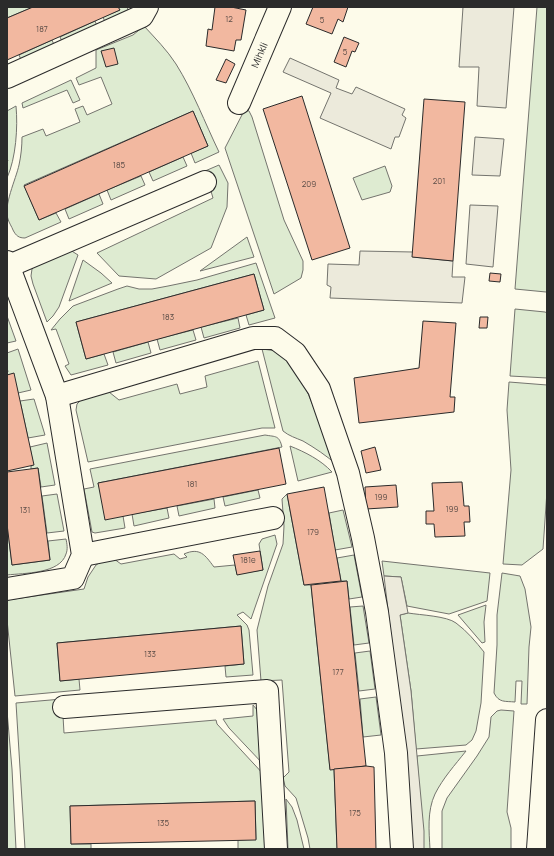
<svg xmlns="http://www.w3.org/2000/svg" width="554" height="856" font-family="Manrope,sans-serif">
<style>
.green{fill:#deebd1;stroke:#74746e}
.parking{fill:#eceadb;stroke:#74746e}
.building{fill:#f2b8a0;stroke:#2b2b2b}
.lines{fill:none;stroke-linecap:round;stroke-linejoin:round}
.minor-casing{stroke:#2b2b2b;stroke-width:24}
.major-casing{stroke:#2b2b2b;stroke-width:24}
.minor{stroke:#fdfbea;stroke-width:22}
.major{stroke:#fdfbea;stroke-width:22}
.labels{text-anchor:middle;stroke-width:3;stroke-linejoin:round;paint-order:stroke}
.number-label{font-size:8px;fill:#5d4e48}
.street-label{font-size:10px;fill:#2b2b2b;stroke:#fdfbea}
</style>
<rect width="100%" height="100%" fill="#fdfbea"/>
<!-- green -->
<g class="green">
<polygon points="7,7 33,7 7,18"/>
<polygon points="118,7 127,7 132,20 109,32 103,17 120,10"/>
<polygon points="537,7 547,7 547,291 546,292 515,289"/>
<polygon points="95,21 101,35 66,50 60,37"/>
<path d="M144 26C155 38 167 50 176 64 193 91 205 123 219 152L195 163 191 153 208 146 193 111 24 185 39 220 56 213 61 222 25 238C19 238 16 236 13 230 12 227 9 223 8 219 3 206 16 179 19 165 21 156 22 146 22 137L43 129 46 136 80 122 75 109 83 106 87 115 112 104 101 77 79 85 76 78 96 68V50L133 35Z"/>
<polygon points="52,40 58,54 25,69 19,55"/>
<polygon points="71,80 80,100 73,103 67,90 23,108 22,103"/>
<path d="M16 106C18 127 16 158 7 178V162L8 161 7 158V111Z"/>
<polygon points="245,109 249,111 252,117 284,220 303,261 303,270 301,278 274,294 225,148"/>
<polygon points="183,157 187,166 153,181 149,172"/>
<polygon points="219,165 228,183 227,207 211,248 156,279 119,276 97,253 213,198 205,171"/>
<polygon points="385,166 392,186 390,192 362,200 353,178"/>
<polygon points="141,176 145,185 111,200 107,190"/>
<polygon points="99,194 103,204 69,219 65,209"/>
<polygon points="247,237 254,257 200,271"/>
<polygon points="67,248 78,255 59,307 53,316 47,322 33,284 31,276 32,269 36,262"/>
<polygon points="83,260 101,273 112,283 69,301"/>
<polygon points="256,263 275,318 249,325 246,315 264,310 254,274 76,322 86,359 104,354 108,365 71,375 65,366 69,364 56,329 51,330 60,319 73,306 118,289 127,286 139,289 152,289 168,286 197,280"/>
<polygon points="515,309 545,312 547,313 547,378 510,376"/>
<polygon points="7,316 16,341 7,343"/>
<polygon points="238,318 240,328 204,338 201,327"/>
<polygon points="193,330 196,340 160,350 157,339"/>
<polygon points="148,342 151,353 116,363 113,352"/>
<polygon points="18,349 31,390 18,393 13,374 7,375 7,372 8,372 7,367 7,353"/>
<path d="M262 349 277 351 285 355 305 386 337 465C327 456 315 448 303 441 296 438 289 436 283 431Z"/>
<polygon points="258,361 275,428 262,428 88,462 76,410 77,404 82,399 109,392 119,400 177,384 180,394 207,387 205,376"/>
<polygon points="509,382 547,385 547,491 543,549 522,565 503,564 511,470 507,410"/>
<polygon points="34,399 45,435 28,438 20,401"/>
<path d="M265 435C276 437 279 435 282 447L98 483 99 487 123 516 125 528 95 533 92 532 84 489 94 487 90 469Z"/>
<polygon points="47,443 55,485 41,487 38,468 31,469 31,466 33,465 30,447"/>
<path d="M290 446C305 452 321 460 332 472L298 481Z"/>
<polygon points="258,490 260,498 225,506 223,497"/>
<polygon points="57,494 64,531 47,533 42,496"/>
<polygon points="287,494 304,585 311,585 330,769 334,769 337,849 310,849 308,838 296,798 285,786 283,778 289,772 282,680 261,681 257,630 268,586 283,544 284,526 282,499"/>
<polygon points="214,499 215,508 179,516 177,506"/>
<polygon points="167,508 169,518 134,526 132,514"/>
<polygon points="343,510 352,547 335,550 329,513"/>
<path d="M7 524 12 565 50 560 48 541 66 539C67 544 68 549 66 554 60 574 24 573 7 575Z"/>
<path d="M275 535 277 544 251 619 243 612 237 615 247 625 249 630 253 675 226 677 225 666 244 664 241 626 57 643 60 681 79 679 80 690 15 696 7 620V600L84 589 88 577 96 565 110 556 121 564 174 554 180 559 187 557 184 554C200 547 205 555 214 567L235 565 237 574 263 570 259 544 262 539Z"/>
<polygon points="354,555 362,597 349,599 347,581 341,581 337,558"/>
<polygon points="382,561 490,573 487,601 449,614 407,606 401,577 384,576"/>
<path d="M502 573 520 576 525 589 531 627 529 647 527 704H521L522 681H516L515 702C505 701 499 703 494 693L497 645V615Z"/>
<polygon points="486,605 484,622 485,642 482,643 458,615"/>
<polygon points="363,606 369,643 354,645 350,607"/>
<path d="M408 613C420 615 447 616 456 623 467 631 476 642 484 652L481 703 476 731 472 740 466 745 416 749 411 691 400 615Z"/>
<polygon points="370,651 375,689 359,691 355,653"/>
<polygon points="376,697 381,735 363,737 360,699"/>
<polygon points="62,699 64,733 216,720 217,724 266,777 267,849 238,849 238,840 256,839 255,801 70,806 71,844 91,844 91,849 25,849 16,703"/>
<polygon points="253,705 258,711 264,765 229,728 223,719 253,716"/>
<polygon points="501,710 514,711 507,812 511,828 511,849 442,849 442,811 447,798 477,756 489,737 491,717 497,711"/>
<polygon points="7,711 12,769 16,849 7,849"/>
<path d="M466 751C455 765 443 778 435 794 427 811 429 831 430 849H423L417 756Z"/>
<polygon points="286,799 292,807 297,820 304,849 288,849"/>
</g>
<!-- parking -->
<g class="parking">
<polygon points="463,7 514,7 506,108 477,106 479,67 459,67"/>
<polygon points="290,58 339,80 336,88 352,94 356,87 405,109 402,115 406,118 399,137 395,137 391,149 320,118 331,93 283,72"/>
<polygon points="475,137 504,139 500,176 472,175"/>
<polygon points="470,205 498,206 493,267 466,264"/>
<polygon points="360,251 413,252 413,257 453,261 452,277 465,277 462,303 330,298 331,287 327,285 328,264 359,265"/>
<polygon points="384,576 401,577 408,613 400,615 411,691 424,831 424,849 411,849 392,644"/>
</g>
<!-- building -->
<g class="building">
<polygon points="33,7 118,7 120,10 7,60 7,18"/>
<polygon points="215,7 231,7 246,10 241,40 236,40 234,51 206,46 208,29 212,30"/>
<polygon points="313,7 348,7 343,22 338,19 332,34 306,24"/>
<polygon points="344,37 359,43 355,52 352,51 346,67 334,62"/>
<polygon points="114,48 118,64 106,67 101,51"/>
<polygon points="226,59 235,64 226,83 216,80"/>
<polygon points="302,96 350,248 312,260 263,109"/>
<polygon points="424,99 465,102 453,261 412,257"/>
<polygon points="193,111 208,146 39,220 24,186"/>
<polygon points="490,273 501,274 500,282 489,281"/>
<polygon points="254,274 264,310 86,359 76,322"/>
<polygon points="480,317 488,317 487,328 479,328"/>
<polygon points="423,321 456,323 450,397 455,397 454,412 359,423 354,378 419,368"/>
<polygon points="14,373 34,465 7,471 7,375"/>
<polygon points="375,447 381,470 366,473 361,451"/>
<polygon points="279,448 286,484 105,520 98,483"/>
<polygon points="38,468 50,560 12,565 7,524 7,472"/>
<polygon points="462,482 464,506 469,506 470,522 464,522 465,536 435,537 434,524 426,524 426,511 434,511 432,483"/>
<polygon points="396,485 398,507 366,509 365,487"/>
<polygon points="324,487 341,581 304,585 287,494"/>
<polygon points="260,551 263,570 237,575 233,555"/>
<polygon points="347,581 366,766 330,770 311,585"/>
<polygon points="241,626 244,664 60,681 57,643"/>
<polygon points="366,766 374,767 376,849 337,849 334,769"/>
<polygon points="255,801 256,840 71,844 70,806"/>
</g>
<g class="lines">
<defs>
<g id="minor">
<polyline points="7,77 142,16 147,7"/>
<polyline points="239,103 280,7"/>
<polyline points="7,262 57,396 83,555 73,578 7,589"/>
<polyline points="9,266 205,182"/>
<polyline points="57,396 253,338 275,338 295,353 319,389 348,473 363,538 377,612 396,753 402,849"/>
<polyline points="83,555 273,518"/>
<polyline points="64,707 267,691 276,849"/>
</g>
<polyline id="major" points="538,849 547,720"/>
</defs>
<!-- minor casing -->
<use href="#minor" class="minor-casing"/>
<!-- major casing -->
<use href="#major" class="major-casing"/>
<!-- minor -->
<use href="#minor" class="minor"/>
<!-- major -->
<use href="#major" class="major"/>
</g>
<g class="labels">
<!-- number labels -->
<g class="number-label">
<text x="229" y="22">12</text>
<text x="322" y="23">5</text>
<text x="42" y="32">187</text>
<text x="345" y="55">5</text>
<text x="119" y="168">185</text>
<text x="439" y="184">201</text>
<text x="309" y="187">209</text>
<text x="168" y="320">183</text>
<text x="192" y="487">181</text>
<text x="381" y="500">199</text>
<text x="452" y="512">199</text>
<text x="25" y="513">131</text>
<text x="313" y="535">179</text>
<text x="248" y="563">181e</text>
<text x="150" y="657">133</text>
<text x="338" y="675">177</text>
<text x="355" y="816">175</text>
<text x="163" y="826">135</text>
</g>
<!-- street labels -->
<g class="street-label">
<text transform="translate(259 55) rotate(-67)" y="4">Mihkli</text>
</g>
</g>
<!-- border -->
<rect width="554" height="856" fill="none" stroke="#2b2b2b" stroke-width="16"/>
</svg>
